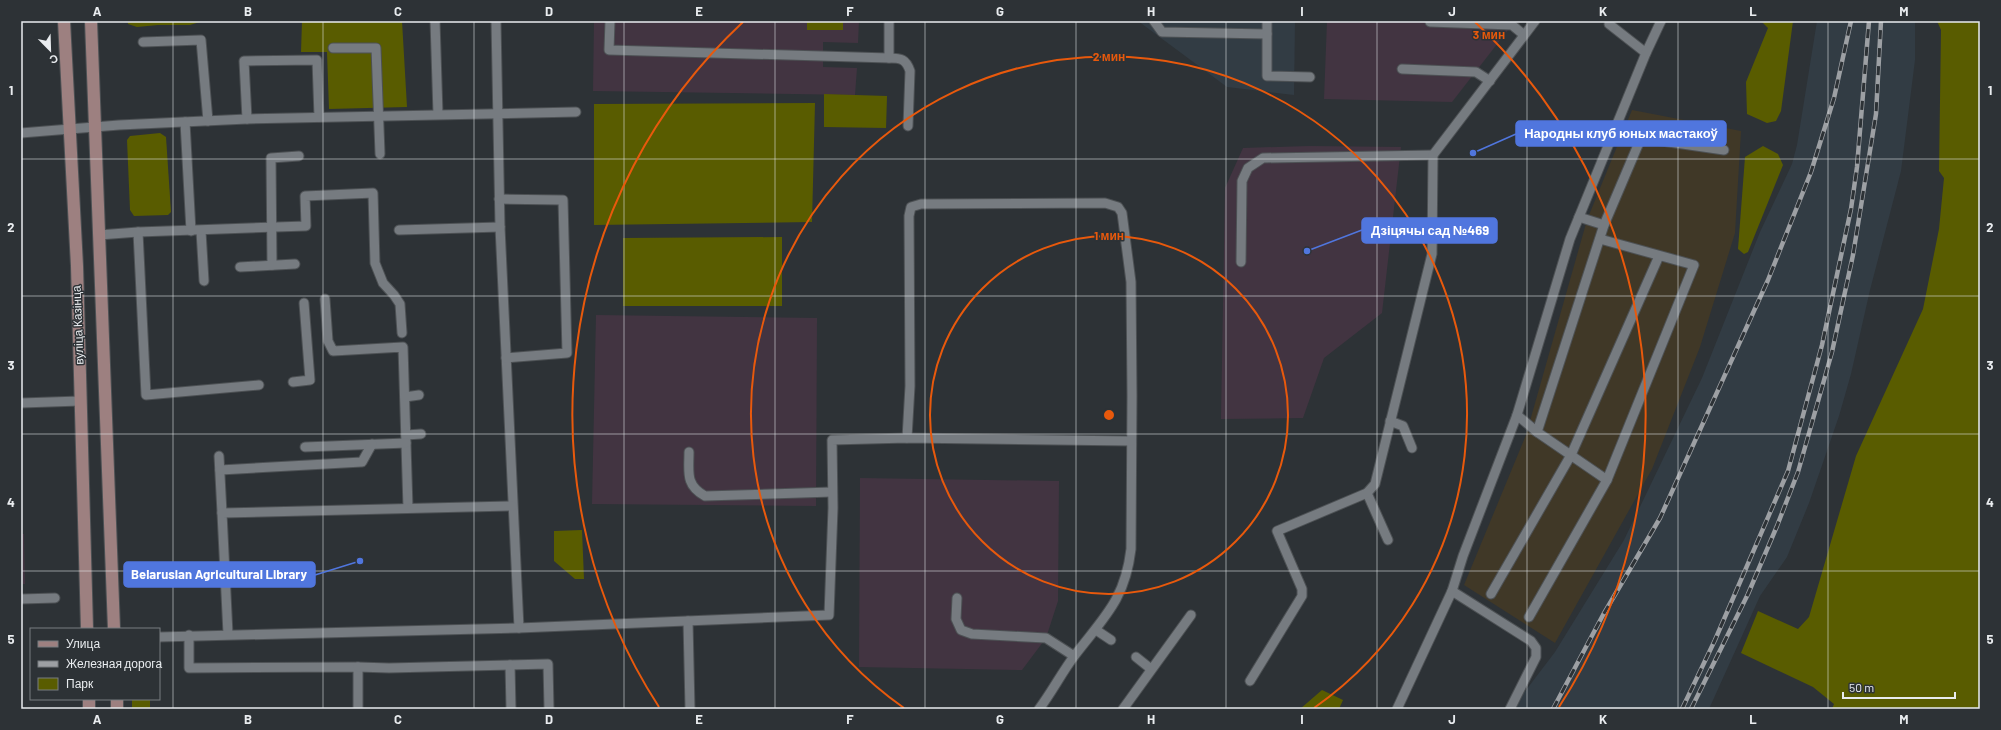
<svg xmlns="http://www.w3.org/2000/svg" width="2001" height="730" font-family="Barlow,sans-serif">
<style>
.built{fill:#323c44}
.industrial{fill:#403827}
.education{fill:#423441}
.green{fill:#595c00}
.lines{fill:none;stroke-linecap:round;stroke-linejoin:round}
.lane-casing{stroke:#4d5154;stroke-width:11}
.secondary-casing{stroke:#4d5154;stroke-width:14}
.lane{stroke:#767b80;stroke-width:9}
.secondary{stroke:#9d8080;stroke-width:12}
.rail-casing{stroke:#9da0a4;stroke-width:4.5}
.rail{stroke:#2d3236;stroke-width:3;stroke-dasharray:9;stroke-linecap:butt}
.grid{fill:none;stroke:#e9ecef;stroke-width:1;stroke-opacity:0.55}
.ring{fill:none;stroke:#e8590c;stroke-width:2}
.labels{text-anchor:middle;stroke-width:3;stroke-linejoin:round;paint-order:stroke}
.street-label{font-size:12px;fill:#e9ecef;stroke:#2d3236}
.centre{fill:#e8590c;stroke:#2d3236;stroke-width:2}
.ring-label{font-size:12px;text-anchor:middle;font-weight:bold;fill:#e8590c;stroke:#2d3236;stroke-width:3;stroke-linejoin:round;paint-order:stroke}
.leader{fill:none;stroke:#5076de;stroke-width:1.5}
.callout-dot{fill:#5076de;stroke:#2d3236;stroke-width:1.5}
.callout{fill:#5076de;stroke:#5076de;stroke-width:1.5}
.callout-label{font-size:13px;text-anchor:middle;font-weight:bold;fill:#fff}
.neatline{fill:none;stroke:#e9ecef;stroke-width:1.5}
.grid-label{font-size:13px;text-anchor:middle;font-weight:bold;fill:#e9ecef}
</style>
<rect width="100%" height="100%" fill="#2d3236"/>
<!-- built -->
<g class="built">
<polygon points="1138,21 1295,21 1294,95 1227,87"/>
<polygon points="1817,21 1915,21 1915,60 1901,171 1870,290 1851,374 1839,416 1809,503 1787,557 1760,596 1709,709 1516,709 1523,694 1555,652 1624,540 1702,378 1760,232 1792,164 1797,145"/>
</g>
<!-- industrial -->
<polygon class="industrial" points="1632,110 1741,131 1735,233 1700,347 1652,469 1555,643 1464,585 1526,435 1587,220"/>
<!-- education -->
<g class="education">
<polygon points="594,21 859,21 858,43 823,42 823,67 857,68 855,95 593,91"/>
<polygon points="1327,21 1515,21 1452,102 1324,99"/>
<polygon points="1309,146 1401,147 1382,313 1324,358 1303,418 1221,419 1225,188 1243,148"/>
<polygon points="596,315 817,318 816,506 592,504"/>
<polygon points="860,478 1059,481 1058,601 1046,638 1022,670 859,667"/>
<polygon points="21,534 24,534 25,584 21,584"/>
</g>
<!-- green -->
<g class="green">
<polygon points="128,21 203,21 190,25 158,25 137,27 128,24"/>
<polygon points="302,21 402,21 407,107 329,109 327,52 301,52"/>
<rect x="807" y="21" width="36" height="9"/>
<polygon points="1761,21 1793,21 1781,111 1776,121 1767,123 1747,114 1746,82 1768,28"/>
<polygon points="1937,21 1980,21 1980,709 1832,709 1834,704 1813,687 1741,653 1758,611 1798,629 1809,617 1856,456 1923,309 1939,229 1944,178 1939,171 1941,30"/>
<polygon points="824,94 887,96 886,128 824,127"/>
<polygon points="815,103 812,222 594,225 594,104"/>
<polygon points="160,133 166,137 171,212 168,215 134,216 130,210 127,140 130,136"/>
<polygon points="1763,146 1778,154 1783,165 1748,252 1744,254 1738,249 1745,157"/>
<polygon points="782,237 782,306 623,306 623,238"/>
<polygon points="582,530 584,579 575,579 554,561 554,531"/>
<polygon points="1322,690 1343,700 1339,709 1300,709"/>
<rect x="132" y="699" width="18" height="10"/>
</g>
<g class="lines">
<defs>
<g id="lane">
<polyline points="435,21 438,114"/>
<polyline points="496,21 500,227 519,628"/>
<polyline points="610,21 609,50 889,58"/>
<path d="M889 21V58C901 58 906 59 910 71L908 126"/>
<polyline points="1154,21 1162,32 1267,34 1267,21"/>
<polyline points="1430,22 1512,25 1524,35"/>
<polyline points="1609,24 1646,53"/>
<polyline points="1267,34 1267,76 1310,77"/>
<polyline points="143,42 201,40 208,121"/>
<polyline points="333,48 376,48 380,154"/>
<polyline points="1402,69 1476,72 1490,81"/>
<polyline points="247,119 244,61 317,60 319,117"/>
<polyline points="185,122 191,231"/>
<polyline points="21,133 119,125 247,119 576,112"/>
<polyline points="499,199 563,200 567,353 506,358"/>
<polyline points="1579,217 1604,225 1537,432 1607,480"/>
<polyline points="1604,225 1641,138 1724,150"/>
<polyline points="399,230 500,227"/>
<polyline points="201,231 204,281"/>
<polyline points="138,232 146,395 259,385"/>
<polyline points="99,235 138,232 306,226 305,196 373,193 375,263 383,283 394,295 400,304 402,333"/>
<polyline points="1241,262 1242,181 1248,168 1263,158 1433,155"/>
<polyline points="272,265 271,158 299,156"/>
<polyline points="240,267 295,264"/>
<polyline points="325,299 328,341 333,351 403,347 408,508"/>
<polyline points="293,382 310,380 304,303"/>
<polyline points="405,397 419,395"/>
<polyline points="21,403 80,401"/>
<polyline points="1517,415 1537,432"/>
<polyline points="1390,421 1403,426 1412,448"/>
<polyline points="406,435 421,434"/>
<path d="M907 438 910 386 909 216 911 207 921 204 1105 203 1118 207 1122 213 1131 282 1132 396 1131 549C1125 600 1104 617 1075 655 1062 672 1052 692 1039 709"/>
<polyline points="305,447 406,443"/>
<path d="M689 452C689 472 685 485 705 496L832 492"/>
<polyline points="219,456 222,513"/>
<polyline points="220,470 362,462 372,444"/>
<polyline points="1367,493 1388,540"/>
<polyline points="1452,591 1531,641 1536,648 1536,657 1510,709"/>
<polyline points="1491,594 1571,455 1659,256"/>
<polyline points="957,598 956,619 961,630 972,634 1046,638 1074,656"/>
<polyline points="21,599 55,598"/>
<polyline points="1529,617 1607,480 1694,265 1600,239"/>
<polyline points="688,621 690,709"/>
<polyline points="1096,630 1111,640"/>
<polyline points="228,634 222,513 512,506"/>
<polyline points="189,635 189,668 358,667 358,709"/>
<polyline points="159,637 519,628 829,615 833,508 832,440 907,438 1131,441"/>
<polyline points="1136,657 1151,669"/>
<polyline points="510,665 511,709"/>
<polyline points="358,667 389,668 548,664 549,709"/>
<polyline points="1250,681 1302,596 1302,589 1277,531 1367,493 1375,484 1432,254 1433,155 1535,21"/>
<polyline points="1123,709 1191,615"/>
<polyline points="1397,709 1452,591 1463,556 1517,415 1570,239 1646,53 1661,21"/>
</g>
<g id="secondary">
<polyline points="64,21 77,266 87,629"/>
<polyline points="91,21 114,629"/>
<polyline points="89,699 89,709"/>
<polyline points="117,699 117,709"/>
</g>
</defs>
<!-- lane casing -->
<use href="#lane" class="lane-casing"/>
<!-- secondary casing -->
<use href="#secondary" class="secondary-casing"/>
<!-- lane -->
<use href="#lane" class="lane"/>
<!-- secondary -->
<use href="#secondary" class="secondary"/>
<defs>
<g id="rail">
<polyline points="1553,709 1603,615 1660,518 1768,280 1811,172 1834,98 1851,21"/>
<polyline points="1682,709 1715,640 1788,471 1822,345 1851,209 1857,167 1869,21"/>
<polyline points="1691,709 1748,594 1777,526 1798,472 1832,352 1853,255 1876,114 1881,21"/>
</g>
</defs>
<!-- rail casing -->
<use href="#rail" class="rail-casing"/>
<!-- rail -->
<use href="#rail" class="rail"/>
</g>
<!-- grid -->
<path class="grid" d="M173 21V709M323 21V709M474 21V709M624 21V709M775 21V709M925 21V709M1076 21V709M1226 21V709M1377 21V709M1527 21V709M1678 21V709M1828 21V709M21 159H1980M21 296H1980M21 434H1980M21 571H1980"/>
<!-- distance rings -->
<g class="ring">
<circle cx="1109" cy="415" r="179"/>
<path d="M904 708A358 358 0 1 1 1314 708"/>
<path d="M659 707A537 537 0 0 1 743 22M1475 22A537 537 0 0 1 1559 707"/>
</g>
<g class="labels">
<!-- street labels -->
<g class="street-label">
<text transform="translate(78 325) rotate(-92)" y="4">вуліца Казінца</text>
</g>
</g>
<circle cx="1109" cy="415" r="6" class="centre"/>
<g class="ring-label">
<text x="1489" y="39">3 мин</text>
<text x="1109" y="61">2 мин</text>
<text x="1109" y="240">1 мин</text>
</g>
<!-- callouts -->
<path class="leader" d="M1473 153L1516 134M1307 251L1362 230M360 561L315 575"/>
<g class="callout-dot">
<circle cx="1473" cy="153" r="4"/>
<circle cx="1307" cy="251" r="4"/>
<circle cx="360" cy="561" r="4"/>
</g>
<g class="callout">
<rect x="1516" y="121" width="210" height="25" rx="4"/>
<rect x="1362" y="218" width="135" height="25" rx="4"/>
<rect x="124" y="562" width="191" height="25" rx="4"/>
</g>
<g class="callout-label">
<text x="1621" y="138">Народны клуб юных мастакоў</text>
<text x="1430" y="235">Дзіцячы сад №469</text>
<text x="219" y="579">Belarusian Agricultural Library</text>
</g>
<!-- border -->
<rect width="2001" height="730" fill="none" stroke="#2d3236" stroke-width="44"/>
<!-- legend -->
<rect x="30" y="628" width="130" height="72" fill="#2d3236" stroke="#787c80"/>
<rect x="38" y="641" width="20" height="6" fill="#9d8080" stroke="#787c80"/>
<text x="66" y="648" font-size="12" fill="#e9ecef">Улица</text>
<rect x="38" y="661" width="20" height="6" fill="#9da0a4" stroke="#787c80"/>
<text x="66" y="668" font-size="12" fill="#e9ecef">Железная дорога</text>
<rect x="38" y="678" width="20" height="12" fill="#595c00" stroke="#787c80"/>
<text x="66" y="688" font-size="12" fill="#e9ecef">Парк</text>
<!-- north arrow -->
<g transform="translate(50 50) rotate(157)" stroke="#2d3236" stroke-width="3" paint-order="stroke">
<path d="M0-3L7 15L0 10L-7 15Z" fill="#e9ecef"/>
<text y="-6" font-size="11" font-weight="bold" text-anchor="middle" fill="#e9ecef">С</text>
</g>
<!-- scale -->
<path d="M1843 692v6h112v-6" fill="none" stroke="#e9ecef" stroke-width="2"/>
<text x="1849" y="692" font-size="12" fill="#e9ecef" stroke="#2d3236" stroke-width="3" paint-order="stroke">50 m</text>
<rect x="22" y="22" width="1957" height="686" class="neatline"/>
<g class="grid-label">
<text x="97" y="16">A</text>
<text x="248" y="16">B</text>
<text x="398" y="16">C</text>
<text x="549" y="16">D</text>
<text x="699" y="16">E</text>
<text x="850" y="16">F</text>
<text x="1000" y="16">G</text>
<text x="1151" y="16">H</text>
<text x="1302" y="16">I</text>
<text x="1452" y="16">J</text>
<text x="1603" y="16">K</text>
<text x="1753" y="16">L</text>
<text x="1904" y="16">M</text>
<text x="11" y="95">1</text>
<text x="1990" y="95">1</text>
<text x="11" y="232">2</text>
<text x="1990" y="232">2</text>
<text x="11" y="370">3</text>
<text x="1990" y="370">3</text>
<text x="11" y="507">4</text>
<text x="1990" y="507">4</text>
<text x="11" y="644">5</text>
<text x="1990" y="644">5</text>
<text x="97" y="724">A</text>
<text x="248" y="724">B</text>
<text x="398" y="724">C</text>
<text x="549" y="724">D</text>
<text x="699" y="724">E</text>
<text x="850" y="724">F</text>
<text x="1000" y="724">G</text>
<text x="1151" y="724">H</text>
<text x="1302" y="724">I</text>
<text x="1452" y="724">J</text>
<text x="1603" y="724">K</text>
<text x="1753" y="724">L</text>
<text x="1904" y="724">M</text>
</g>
</svg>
